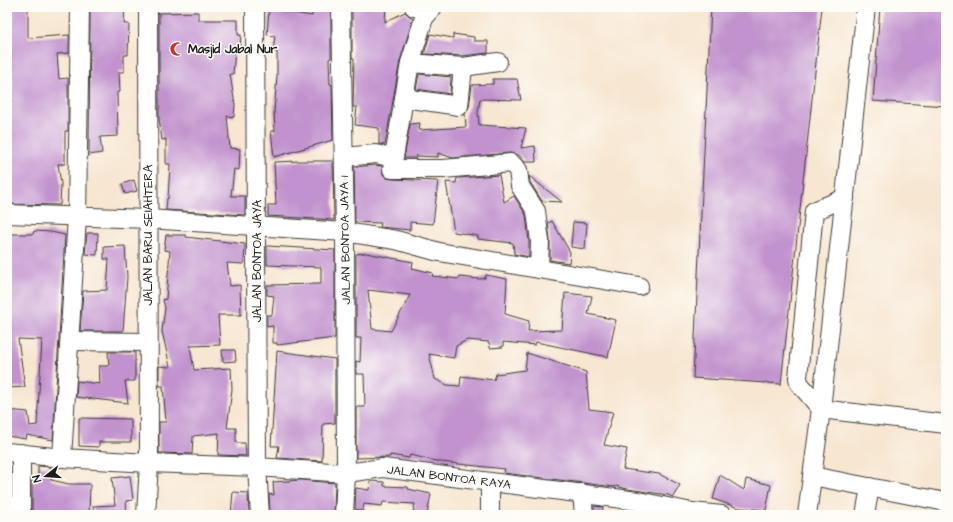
<svg xmlns="http://www.w3.org/2000/svg" width="953" height="522" font-family="'Architects Daughter',sans-serif">
<style>
.building{fill:#c192ce;fill-rule:evenodd}
.lines{fill:none;stroke-linecap:round;stroke-linejoin:round}
.minor-casing{stroke:#3d3a37;stroke-width:20}
.minor{stroke:#fff;stroke-width:18}
.labels{text-anchor:middle;stroke-width:3;stroke-linejoin:round;paint-order:stroke}
.poi-label{font-size:12px;font-weight:bold;fill:#1c1c1c;stroke:#fdfcf7;text-anchor:start}
.street-label{font-size:12px;fill:#1c1c1c;stroke:#fdfcf7}
</style>
<rect width="100%" height="100%" fill="#fdfcf7"/>
<filter id="ink" filterUnits="userSpaceOnUse"><feTurbulence type="fractalNoise" baseFrequency=".025" numOctaves="2"/><feDisplacementMap in="SourceGraphic" scale="8" xChannelSelector="R" yChannelSelector="G"/><feConvolveMatrix kernelMatrix="1 2 1 2 8 2 1 2 1" color-interpolation-filters="sRGB"/></filter>
<filter id="wash" filterUnits="userSpaceOnUse"><feTurbulence type="fractalNoise" baseFrequency=".012" numOctaves="4" result="noise"/><feDisplacementMap in="SourceGraphic" scale="16" xChannelSelector="R" yChannelSelector="G"/><feGaussianBlur stdDeviation="0.9" result="paint"/><feColorMatrix in="noise" values="0 0 0 0 0 0 0 0 0 0 0 0 0 0 0 0 0 1.4 0 .05"/><feComposite in="paint" operator="in"/></filter>
<g filter="url(#wash)">
<rect width="100%" height="100%" fill="#f7e6d0"/>
<g id="blocks">
<!-- building -->
<g class="building">
<polygon points="10,7 28,7 28,38 69,35 69,53 57,54 59,79 68,78 68,131 65,131 65,164 58,164 61,184 60,205 7,204 8,102 11,102 13,77 11,77 11,52 7,52 7,41 10,41"/>
<polygon points="90,7 125,7 124,24 129,24 128,55 124,55 124,72 119,72 120,92 117,92 118,136 100,137 102,153 89,155"/>
<polygon points="352,7 386,7 385,22 405,12 413,19 400,61 385,145 379,144 379,128 355,125 357,107 353,107 354,58 352,58"/>
<polygon points="711,7 822,7 781,384 693,378"/>
<polygon points="880,7 946,7 946,106 873,101"/>
<polygon points="313,8 331,8 331,58 329,59 330,84 332,85 333,140 274,157 271,131 275,131 274,111 277,76 277,52 273,51 275,36 267,35 269,9 312,16"/>
<polygon points="198,12 198,20 238,20 238,35 241,35 240,49 235,50 233,74 230,74 235,105 234,117 227,116 230,148 240,149 239,170 234,169 231,196 245,196 245,215 166,210 167,198 168,199 170,164 166,164 166,139 162,140 159,118 159,13"/>
<polygon points="430,34 453,38 453,34 474,37 474,41 488,41 488,53 463,56 424,54"/>
<polygon points="419,74 451,77 450,94 416,89"/>
<polygon points="493,79 517,79 521,100 480,99 478,112 479,125 526,128 521,148 535,146 536,162 525,162 519,155 510,153 453,158 438,153 438,157 416,156 417,158 404,158 410,124 420,123 419,130 466,127 465,114 469,107 472,85 493,84"/>
<polygon points="300,161 333,161 334,220 268,216 268,205 276,205 274,162"/>
<polygon points="375,165 382,166 383,174 386,178 392,179 438,181 433,224 410,222 410,230 380,227 381,223 355,222 354,167"/>
<polygon points="499,175 504,202 514,196 526,215 529,242 529,257 514,254 513,243 478,239 478,236 454,232 446,182 456,183 457,178"/>
<polygon points="529,176 562,202 542,201 530,182"/>
<polygon points="134,180 137,191 125,194 122,184"/>
<polygon points="552,221 570,252 569,263 550,260 550,241 548,223"/>
<polygon points="573,222 587,223 585,249 571,247"/>
<polygon points="34,231 51,232 65,235 53,440 27,435 26,439 7,436 7,410 28,412 30,426 37,425 42,340 18,339 25,387 7,388 7,234 33,234"/>
<polygon points="87,233 98,233 97,255 85,254"/>
<polygon points="166,235 186,235 186,237 245,244 244,264 227,263 230,286 240,285 241,315 218,315 220,345 190,346 194,370 231,368 232,389 227,428 236,428 236,443 245,443 246,456 218,455 219,433 193,436 192,454 159,453 159,422 166,422 163,386 159,386 159,366 170,367 162,331 165,308 163,300 166,299 170,251 164,250"/>
<polygon points="125,246 127,277 123,331 80,331 83,291 107,290 109,259 104,259 104,247"/>
<polygon points="267,246 335,250 335,338 277,345 277,343 273,343 273,326 267,327 267,315 272,315 274,296 267,295 267,285 321,284 321,267 267,265"/>
<path d="M366 253 413 262 412 268 433 273 432 276 459 279 460 277 480 279 485 278 486 275 507 279 505 314 529 321 528 331 562 330 565 293 592 296 588 314 616 320 608 357 536 342 535 345 503 342V347L490 348 489 342 467 340 456 346 454 358 429 354 435 379 447 385 460 386 461 376 494 380 496 374 525 370 527 353 586 372 589 409 613 412 604 445 627 449 623 469 659 474 680 485 673 497 668 495 627 489 616 486 615 487 504 473 505 469 441 462 410 455 409 458 390 455V457L356 458V407H365L364 374H356V361L360 362 361 338H356V254ZM368 290 410 295 391 331 372 329Z"/>
<polygon points="222,350 235,350 236,361 223,362"/>
<polygon points="277,351 335,359 335,423 323,424 322,461 277,458 279,446 271,446"/>
<polygon points="108,352 135,352 135,381 125,381 128,403 76,397 77,381 100,384 99,366 109,366"/>
<polygon points="79,418 131,419 131,442 99,442 99,447 79,446"/>
<polygon points="38,466 51,467 51,480 69,484 90,484 89,515 32,515 32,481 38,482"/>
<polygon points="720,475 744,490 746,479 771,485 766,510 739,508 713,499"/>
<polygon points="130,476 133,500 126,501 127,515 94,515 93,506 115,505 112,478"/>
<polygon points="301,480 335,483 334,515 270,515 269,494 274,495 273,482"/>
<polygon points="370,481 384,482 384,486 408,487 408,489 431,494 427,515 412,515 415,504 383,502 382,506 364,504 363,511 355,509 356,488 369,490"/>
<polygon points="10,483 10,502 7,502 7,484"/>
<polygon points="233,492 248,493 249,515 231,515"/>
<polygon points="594,506 603,507 602,515 594,515"/>
</g>
</g>
</g>
<g filter="url(#ink)">
<use href="#blocks" fill-opacity="0" stroke="#3d3a37" stroke-width="1"/>
<g class="lines">
<defs>
<g id="minor">
<polyline points="255,7 257,467 260,515"/>
<polyline points="341,7 345,232 346,473 344,515"/>
<polyline points="414,7 432,9 424,18 410,63 392,169 443,169 511,163 518,170 520,186 536,211 540,241 539,269"/>
<polyline points="410,63 463,67 498,62"/>
<polyline points="404,98 459,106 463,67"/>
<polyline points="344,157 376,154 393,158"/>
<polyline points="845,198 814,211 798,378 799,383 821,409 946,424"/>
<polyline points="7,214 148,219 345,232 396,240 439,252 639,286"/>
<polyline points="70,341 148,342"/>
<polyline points="7,452 62,458 149,463 257,467 346,473 383,468 638,501 692,512 722,515"/>
<polyline points="21,453 21,515"/>
<polyline points="62,458 77,217 80,7"/>
<polyline points="812,476 946,502"/>
<polyline points="582,493 584,515"/>
<polyline points="146,515 149,463 148,7"/>
<polyline points="490,515 490,482"/>
<polyline points="807,515 821,409 866,7"/>
<polyline points="865,515 870,487"/>
</g>
</defs>
<!-- minor casing -->
<use href="#minor" class="minor-casing"/>
<!-- minor -->
<use href="#minor" class="minor"/>
</g>
</g>
<!-- icons -->
<defs>
<symbol id="mosque-bare" viewBox="-9 -9 18 18"><path d="M3.5-4.9A6 6 0 1 0 3.5 4.9A5 5 0 1 1 3.5-4.9Z" fill="#c8321e" stroke="#fdfcf7" stroke-width="2.5" paint-order="stroke"/></symbol>
</defs>
<g fill-rule="evenodd">
<use href="#mosque-bare" x="167" y="39" width="20" height="20"/>
</g>
<g class="labels">
<!-- poi labels -->
<g class="poi-label">
<text x="188" y="53">Masjid Jabal Nur</text>
</g>
<!-- street labels -->
<g class="street-label">
<text transform="translate(148 235) rotate(-90)" y="4">JALAN BARU SEIAHTERA</text>
<text transform="translate(345 240) rotate(-91)" y="4">JALAN BONTOA JAYA 1</text>
<text transform="translate(257 261) rotate(-90)" y="4">JALAN BONTOA JAYA</text>
<text transform="translate(449 477) rotate(7)" y="4">JALAN BONTOA RAYA</text>
</g>
</g>
<!-- margin -->
<rect width="953" height="522" fill="none" stroke="#fdfcf7" stroke-width="24"/>
<!-- north arrow -->
<g transform="translate(46 476) rotate(253)" stroke="#fdfcf7" stroke-width="3" paint-order="stroke">
<path d="M0-3L7 15L0 10L-7 15Z" fill="#1c1c1c"/>
<text y="-6" font-size="11" font-weight="bold" text-anchor="middle" fill="#1c1c1c">N</text>
</g>
</svg>
